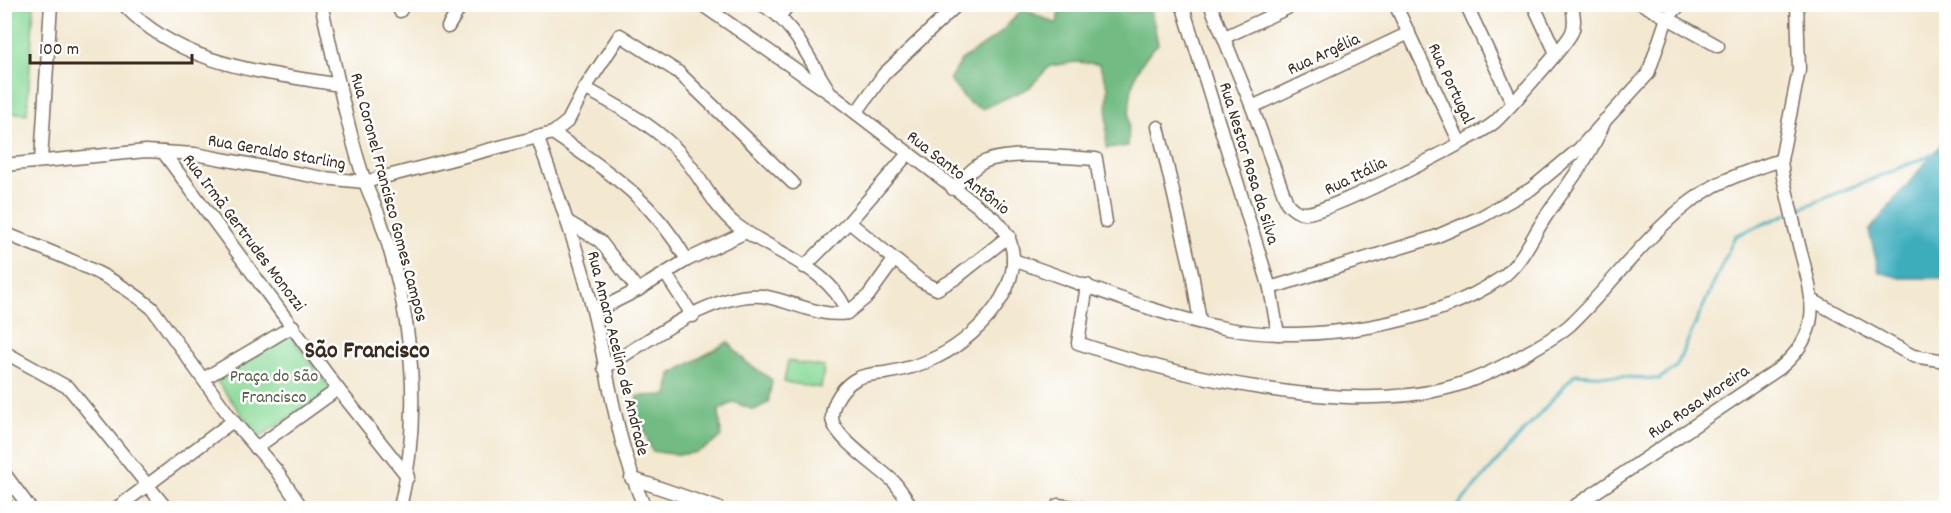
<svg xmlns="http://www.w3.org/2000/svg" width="1951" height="513" font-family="Dekko,sans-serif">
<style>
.green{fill:#8ddc9b;stroke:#64835c;stroke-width:1.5}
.forest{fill:#72bc83;stroke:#567350;stroke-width:1.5}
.water{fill:#3eadbc;stroke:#3c6c6d;stroke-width:1.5}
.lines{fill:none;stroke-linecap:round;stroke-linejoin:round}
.stream{stroke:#3eadbc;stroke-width:3}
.minor-casing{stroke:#7b6c5c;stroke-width:15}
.minor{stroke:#fff;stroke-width:12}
.labels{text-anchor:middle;stroke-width:5;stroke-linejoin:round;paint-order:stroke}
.street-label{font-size:18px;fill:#3b2a1e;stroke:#fff}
.park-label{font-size:18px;fill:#545f44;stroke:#fff}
.district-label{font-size:24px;font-weight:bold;fill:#3b2a1e;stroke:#fff}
</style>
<rect width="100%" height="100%" fill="#fff"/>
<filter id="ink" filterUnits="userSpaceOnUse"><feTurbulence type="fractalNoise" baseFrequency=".0167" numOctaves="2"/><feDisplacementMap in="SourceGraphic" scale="12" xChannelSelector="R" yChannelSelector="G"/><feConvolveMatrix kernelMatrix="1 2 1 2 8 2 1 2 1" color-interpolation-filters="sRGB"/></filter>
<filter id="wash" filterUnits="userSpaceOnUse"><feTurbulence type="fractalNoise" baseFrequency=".008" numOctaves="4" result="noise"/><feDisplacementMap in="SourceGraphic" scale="24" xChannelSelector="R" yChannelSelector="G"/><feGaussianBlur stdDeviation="1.35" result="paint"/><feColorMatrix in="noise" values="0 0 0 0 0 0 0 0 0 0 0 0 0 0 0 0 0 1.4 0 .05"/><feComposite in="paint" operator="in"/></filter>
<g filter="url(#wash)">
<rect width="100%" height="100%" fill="#f3e8d0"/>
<!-- green -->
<g class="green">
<polygon points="5,4 34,5 27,114 5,112"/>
<polygon points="290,335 332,390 259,437 216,380"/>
<polygon points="788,361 824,367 821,388 784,382"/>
</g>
<!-- forest -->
<g class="forest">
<path d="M1060 5H1126L1129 12 1151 9 1158 44C1125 73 1130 106 1128 146L1106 148 1108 87 1099 64 1076 62 1050 66 1029 88 982 109 969 103 949 80 961 60 996 37 1023 9 1057 24Z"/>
<path d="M728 342 745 361 772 380 768 403 754 410 734 402 719 410 721 437C696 458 683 456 652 451L636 409 638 396 667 395 671 374Z"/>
</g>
<!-- water -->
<polygon class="water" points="1946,138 1946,278 1900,278 1879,272 1869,231"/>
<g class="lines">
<!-- stream -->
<g class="stream">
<polyline points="1796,210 1934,154"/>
<polyline points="1456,508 1575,374 1659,379 1676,367 1735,236 1787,214"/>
</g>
</g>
</g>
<g filter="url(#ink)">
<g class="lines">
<defs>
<g id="minor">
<path d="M123 4C180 66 262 72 340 85"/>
<path d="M321 4C335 63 346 125 365 182 369 194 375 205 379 216 412 311 423 410 400 508"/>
<path d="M701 4 831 94 996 220C1043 268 983 335 937 357 921 365 903 370 885 373 876 374 867 374 858 378 844 385 832 401 832 418 833 437 880 468 894 482 901 490 907 500 912 508"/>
<path d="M760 4C792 18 810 62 828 89"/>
<polyline points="1182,4 1270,288 1278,334"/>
<path d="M1210 4 1252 107 1287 203C1292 209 1298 214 1306 213 1330 212 1475 139 1495 122 1506 111 1569 42 1572 32 1576 23 1573 13 1572 4"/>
<polyline points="1395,4 1460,143"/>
<polyline points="1466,4 1512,102"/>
<polyline points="1533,4 1556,53"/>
<polyline points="1642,4 1718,46"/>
<polyline points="400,11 404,4"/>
<polyline points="779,16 790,4"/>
<polyline points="448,27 462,4"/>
<polyline points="1225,37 1296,4"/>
<path d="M585 88C620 108 659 127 685 159 702 179 714 207 735 224 770 252 831 267 847 313"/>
<polyline points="1252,107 1409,33"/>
<polyline points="856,113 884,74 958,4"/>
<polyline points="1158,127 1192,273 1200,322"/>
<polyline points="553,133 568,121 585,88 620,35 678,72 793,183"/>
<path d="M537 136C558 195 580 254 594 315 610 381 617 446 645 508"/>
<polyline points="163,152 338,389 408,477"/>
<polyline points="41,160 51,4"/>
<path d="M4 165 146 151 195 154 323 178 365 182 553 133C609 172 652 199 687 260"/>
<path d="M953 189C962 181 970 170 980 164 1006 149 1065 158 1096 159L1106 222"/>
<polyline points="568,222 600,241 638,290"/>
<polyline points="849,222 921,281 937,289 956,278 1009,236"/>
<path d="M4 233C55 254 110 272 152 308L233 421 276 470 302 508"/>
<path d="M1013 260C1084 284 1155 315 1229 329 1309 344 1433 325 1501 278 1522 263 1532 237 1546 216 1568 184 1591 156 1605 120"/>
<polyline points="804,267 849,222 907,155"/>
<polyline points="665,273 693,316"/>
<path d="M1087 285 1078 343C1176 376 1342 414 1443 389 1473 382 1503 367 1530 351 1544 343 1559 335 1571 324 1619 278 1655 220 1714 186 1735 175 1759 167 1781 160"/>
<polyline points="1270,288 1435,237 1481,217 1531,189 1579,149 1648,74 1667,18 1681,4"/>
<polyline points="1814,301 1913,356 1946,361"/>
<polyline points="594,312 638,290 687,260 746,232"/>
<polyline points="4,352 69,388 166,508"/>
<path d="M604 368C646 343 712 291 762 296 790 300 819 318 847 313L868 296 894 260"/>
<polyline points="205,378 293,326"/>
<polyline points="256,448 338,389"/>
<polyline points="4,473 30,508"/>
<polyline points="631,478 718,508"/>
<polyline points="4,501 8,508"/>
<polyline points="1058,505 1081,508"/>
<polyline points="117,508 233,421"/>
<path d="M1572 508 1780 368C1824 331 1813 298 1800 249 1794 225 1789 201 1783 177L1781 160 1799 70 1797 4"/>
</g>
</defs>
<!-- minor casing -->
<use href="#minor" class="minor-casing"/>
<!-- minor -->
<use href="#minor" class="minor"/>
</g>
</g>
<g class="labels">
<!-- street labels -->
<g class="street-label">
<text transform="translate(1323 53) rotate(-25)" y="6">Rua Argélia</text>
<text transform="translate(1452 83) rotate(65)" y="6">Rua Portugal</text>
<text transform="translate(277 151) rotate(10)" y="6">Rua Geraldo Starling</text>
<text transform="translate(1250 163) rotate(73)" y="6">Rua Nestor Rosa da Silva</text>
<text transform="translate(959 172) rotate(38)" y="6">Rua Santo Antônio</text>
<text transform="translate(1355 175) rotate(-26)" y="6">Rua Itália</text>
<text transform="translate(390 197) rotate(75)" y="6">Rua Coronel Francisco Gomes Campos</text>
<text transform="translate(245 232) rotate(53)" y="6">Rua Irmã Gertrudes Monozzi</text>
<text transform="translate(619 353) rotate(76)" y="6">Rua Amaro Acelino de Andrade</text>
<text transform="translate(1698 401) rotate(-34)" y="6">Rua Rosa Moreira</text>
</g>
<!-- park labels -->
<g class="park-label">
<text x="274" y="381">Praça do São<tspan x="274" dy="21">Francisco</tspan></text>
</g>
<!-- district labels -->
<g class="district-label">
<text x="367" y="357">São Francisco</text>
</g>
</g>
<!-- margin -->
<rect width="1951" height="513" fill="none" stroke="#fff" stroke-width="24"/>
<!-- scale -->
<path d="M30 54v9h162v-9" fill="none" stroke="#3b2a1e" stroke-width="3"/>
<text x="39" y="54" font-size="18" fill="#3b2a1e" stroke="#ffffff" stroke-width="4.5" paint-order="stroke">100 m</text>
</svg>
